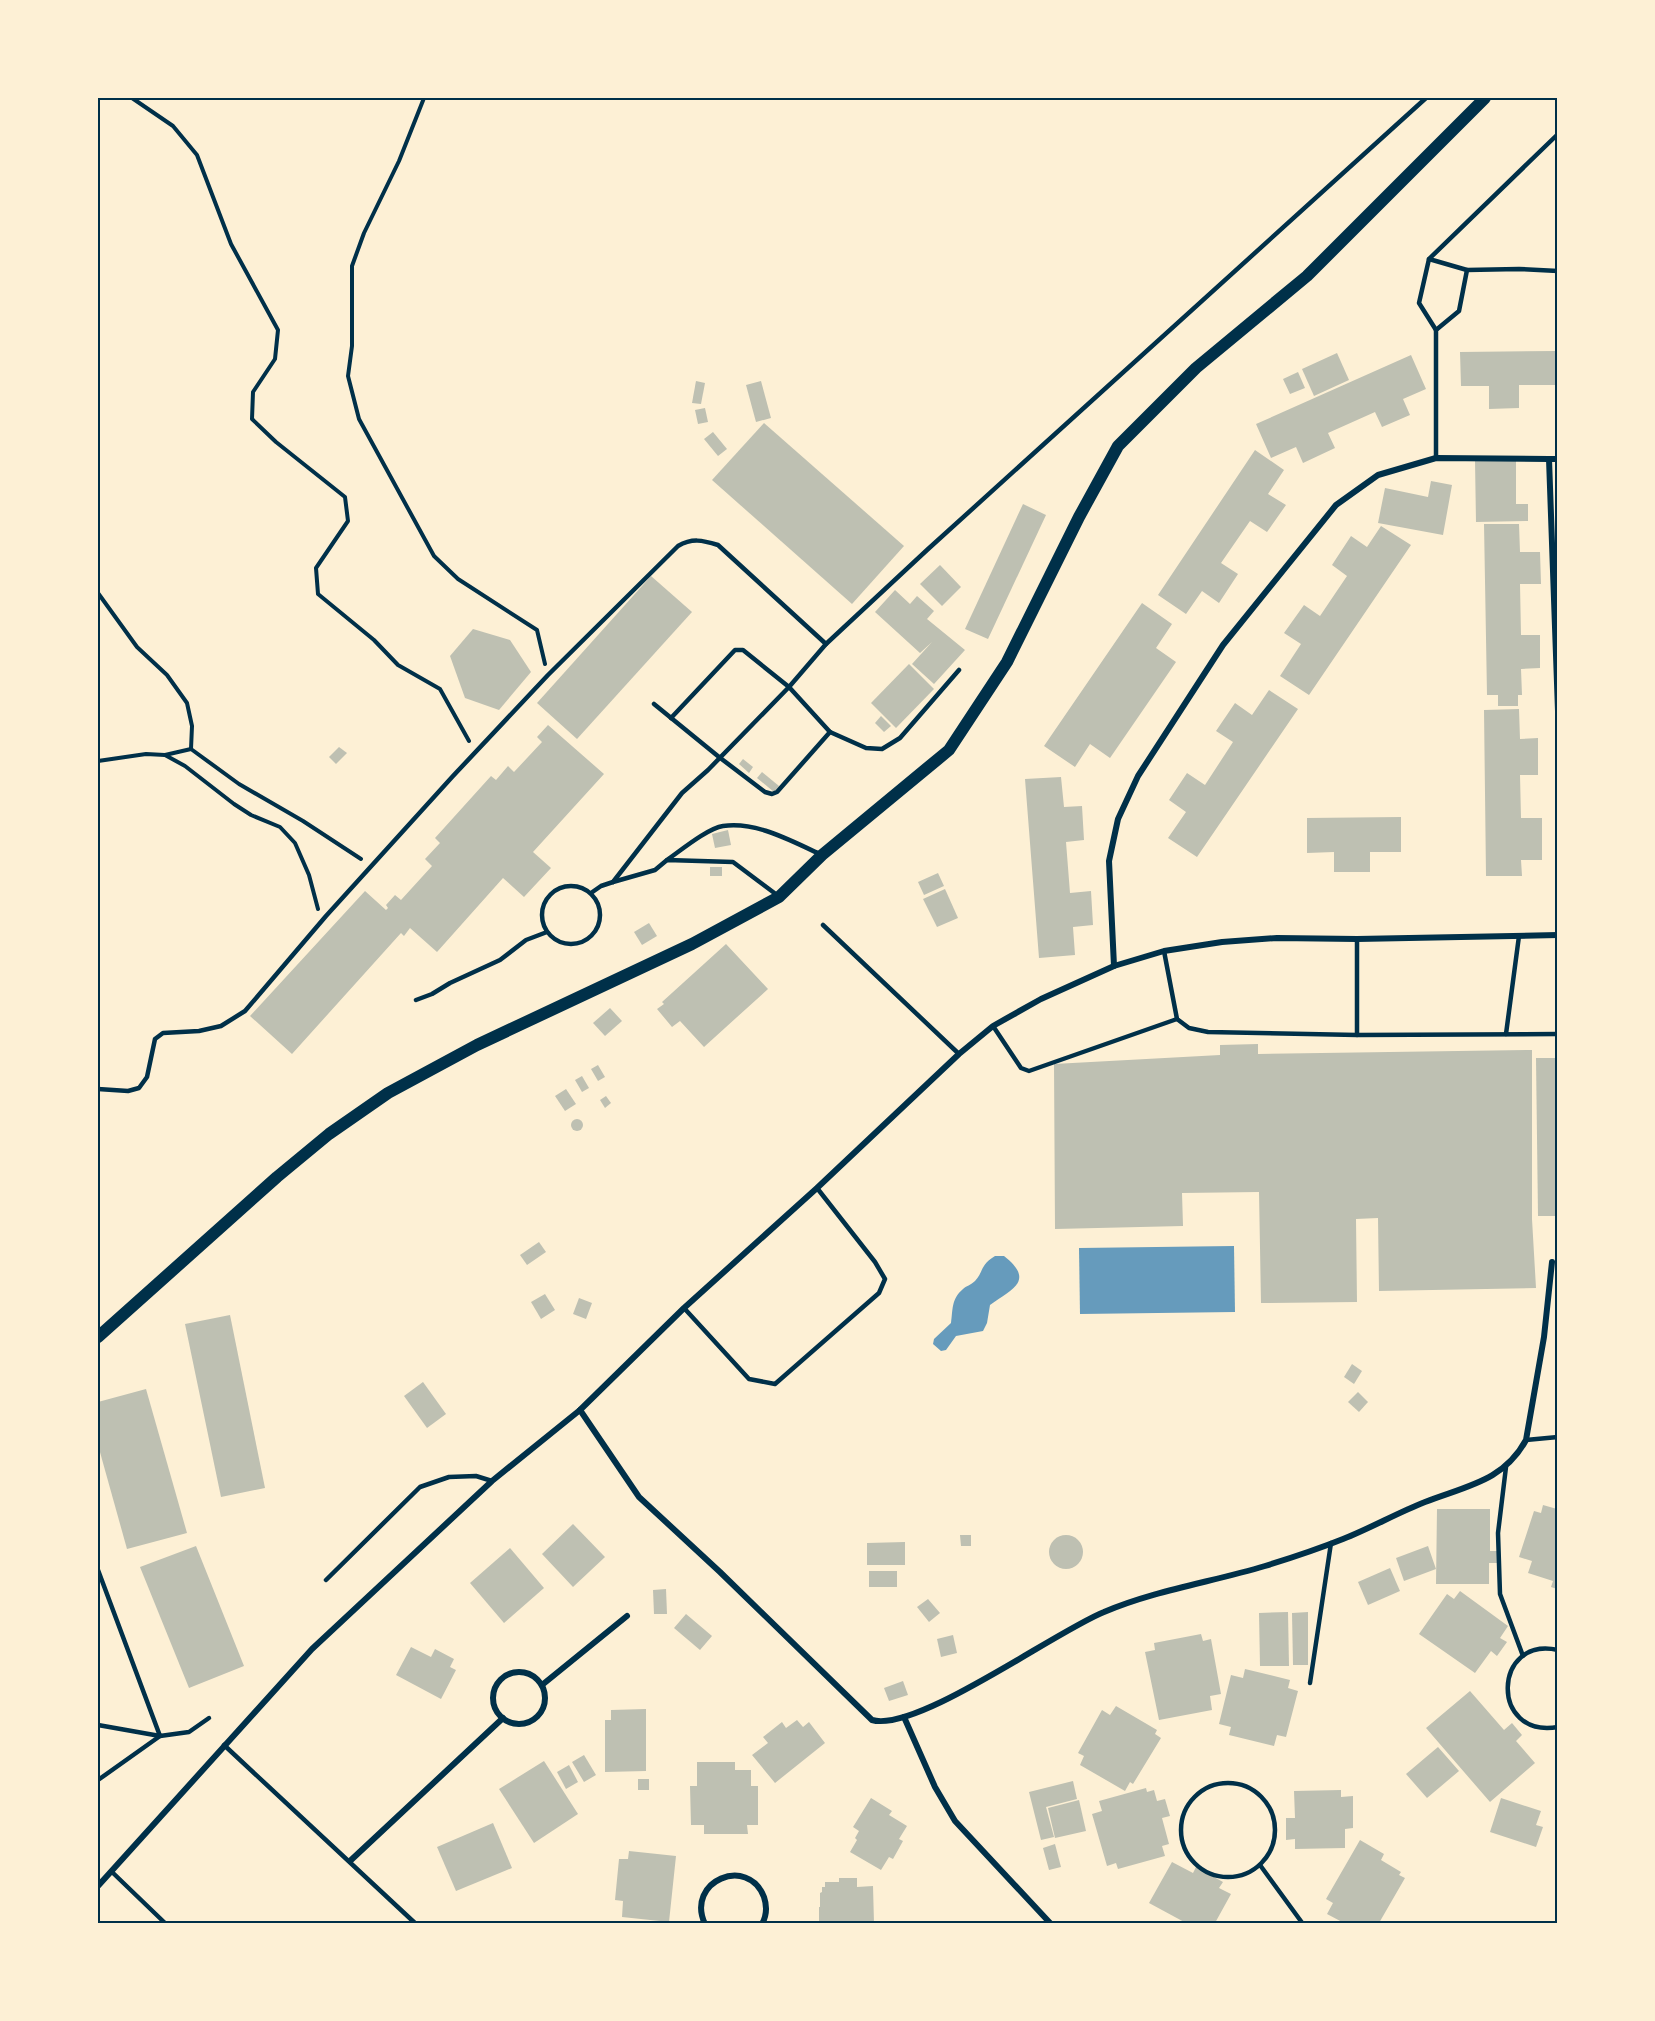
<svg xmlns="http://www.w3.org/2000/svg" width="1655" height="2021" font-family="'Sofia Sans Condensed',sans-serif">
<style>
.water{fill:#669bbc}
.building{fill:#bec0b2}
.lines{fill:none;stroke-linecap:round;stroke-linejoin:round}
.path{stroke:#003049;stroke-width:4}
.service{stroke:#003049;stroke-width:4.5}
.minor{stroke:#003049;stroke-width:6}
.secondary{stroke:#003049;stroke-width:12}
.neatline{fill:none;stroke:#003049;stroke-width:2}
</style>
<rect width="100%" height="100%" fill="#fdf0d5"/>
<!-- water -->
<g class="water">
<polygon points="1234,1246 1235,1312 1080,1314 1079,1248"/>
<path d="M995 1256H1004C1036 1281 1011 1290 990 1305L987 1323 983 1331 956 1336 946 1350 941 1351 933 1344 934 1339 951 1323C953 1310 951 1299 963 1289 966 1286 971 1285 975 1281 984 1271 980 1265 995 1256Z"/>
</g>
<!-- building -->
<g class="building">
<polygon points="1557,351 1557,385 1519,385 1519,408 1489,409 1489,386 1461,386 1460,352"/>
<polygon points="1337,353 1349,380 1314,396 1302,369"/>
<polygon points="1411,355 1426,389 1403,399 1410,415 1382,427 1375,412 1328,433 1335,448 1303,463 1296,447 1271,458 1256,424"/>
<polygon points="1298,372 1305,388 1290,394 1283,379"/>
<polygon points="696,381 705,383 701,404 692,403"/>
<polygon points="761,381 771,418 756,422 746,385"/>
<polygon points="705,408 708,422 698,424 695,410"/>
<polygon points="764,423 904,546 852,604 712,480"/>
<polygon points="713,432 727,449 718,456 704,439"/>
<polygon points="1255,450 1284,470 1268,494 1286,505 1267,532 1250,521 1221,563 1238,574 1219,603 1202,591 1186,614 1158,595"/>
<polygon points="1516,460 1516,504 1528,504 1528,521 1476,522 1475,461"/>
<polygon points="1431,481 1452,485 1443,535 1378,523 1385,488 1428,497"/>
<polygon points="1023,504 1046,515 988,639 965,629"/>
<polygon points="1484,524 1519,524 1520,552 1540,552 1541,584 1520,584 1521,635 1540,635 1540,668 1521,669 1522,695 1518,695 1518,706 1498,706 1498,695 1487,695"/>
<polygon points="1381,526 1411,545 1309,695 1280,676 1301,644 1284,633 1304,605 1320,616 1347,576 1332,565 1351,536 1367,547"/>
<polygon points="940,565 961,587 942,606 920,584"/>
<polygon points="651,576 692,612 577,739 537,703"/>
<polygon points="895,590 910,604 917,596 934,611 927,619 965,650 934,684 912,664 932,642 920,653 875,612"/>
<polygon points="1142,603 1172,624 1156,648 1176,662 1110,758 1090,744 1075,767 1044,746"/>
<polygon points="473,629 510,640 531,672 499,710 465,698 450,656"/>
<polygon points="909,664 934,689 896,728 871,703"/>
<polygon points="1269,690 1298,709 1197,857 1168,838 1186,812 1169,800 1187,773 1205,785 1233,742 1216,731 1235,703 1252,715"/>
<polygon points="1519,709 1520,739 1538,738 1538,775 1520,775 1521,818 1542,818 1542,860 1521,860 1522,876 1486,876 1484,710"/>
<polygon points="881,716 891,726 884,732 875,723"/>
<polygon points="548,725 604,774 533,852 551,868 524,897 503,878 437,952 410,928 404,936 401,933 292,1054 250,1016 365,891 386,910 388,908 386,905 395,895 401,900 432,866 425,859 440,843 435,838 491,776 496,780 508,766 514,772 542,742 537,737"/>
<polygon points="339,747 347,753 336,764 329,757"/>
<polygon points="743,759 753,767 749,773 739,764"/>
<polygon points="762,772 779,786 774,792 757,778"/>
<polygon points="1061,777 1064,807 1082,806 1084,840 1066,842 1070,893 1091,891 1093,925 1073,927 1075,955 1039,958 1025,779"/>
<polygon points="1401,817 1401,852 1370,852 1370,872 1334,872 1334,852 1307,853 1307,818"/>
<polygon points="728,830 731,845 715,848 712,834"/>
<rect x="710" y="867" width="12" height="9"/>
<polygon points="938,873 944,886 924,895 918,882"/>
<polygon points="945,889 958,918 937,927 923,899"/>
<polygon points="649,923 657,936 642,945 634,932"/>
<polygon points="726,944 768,989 704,1047 680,1021 672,1027 657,1009 664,1004 662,1002"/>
<polygon points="610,1008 622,1021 605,1036 593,1023"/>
<polygon points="1258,1044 1258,1054 1532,1050 1532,1219 1536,1288 1379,1291 1378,1218 1356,1219 1357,1302 1261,1303 1259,1192 1182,1193 1183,1226 1055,1229 1054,1064 1220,1055 1220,1045"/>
<polygon points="1536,1058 1557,1058 1557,1216 1538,1216"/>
<polygon points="598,1065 605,1077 598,1081 591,1069"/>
<polygon points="582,1076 589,1088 582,1092 575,1080"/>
<polygon points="566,1089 576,1104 565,1111 555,1096"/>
<polygon points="606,1096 611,1103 605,1108 600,1100"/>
<circle cx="577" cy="1125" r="6"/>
<polygon points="539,1242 546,1252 527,1265 520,1255"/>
<polygon points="545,1294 555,1310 541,1319 531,1302"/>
<polygon points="579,1298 592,1303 586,1319 573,1314"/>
<polygon points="230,1315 265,1488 221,1497 185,1324"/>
<polygon points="1352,1364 1362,1371 1354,1384 1344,1377"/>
<polygon points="423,1382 446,1414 427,1428 404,1396"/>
<polygon points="146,1389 187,1533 127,1549 98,1445 98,1402"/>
<polygon points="1358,1392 1368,1402 1359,1412 1348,1402"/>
<polygon points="1543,1505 1557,1509 1557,1589 1551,1587 1553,1581 1528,1573 1532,1561 1519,1557 1534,1511 1541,1513"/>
<polygon points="1437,1509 1490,1509 1490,1551 1498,1551 1498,1563 1489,1563 1489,1584 1436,1584"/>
<polygon points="573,1524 605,1557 573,1587 542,1554"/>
<circle cx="1066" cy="1552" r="17"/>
<polygon points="960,1535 971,1535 971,1546 961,1546"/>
<polygon points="905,1542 905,1565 867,1565 867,1543"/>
<polygon points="196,1546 244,1666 189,1688 140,1567"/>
<polygon points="1428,1546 1436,1569 1404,1581 1396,1558"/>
<polygon points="510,1548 544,1588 504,1623 470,1583"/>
<polygon points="1390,1568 1400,1591 1368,1605 1358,1582"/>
<rect x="869" y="1571" width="28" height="16"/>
<polygon points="666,1589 667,1614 654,1614 653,1590"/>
<polygon points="1460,1591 1508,1626 1500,1638 1507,1642 1497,1656 1491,1651 1475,1673 1419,1634 1447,1594 1454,1599"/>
<polygon points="928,1599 940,1613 929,1622 917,1607"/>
<polygon points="1288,1612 1289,1666 1260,1666 1259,1613"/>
<polygon points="1308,1612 1308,1665 1293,1665 1292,1613"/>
<polygon points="686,1614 712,1636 700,1650 674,1628"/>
<polygon points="1201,1634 1203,1641 1211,1639 1221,1694 1210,1696 1212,1710 1159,1720 1145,1652 1155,1650 1154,1643"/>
<polygon points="953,1635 957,1653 941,1657 937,1639"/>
<polygon points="411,1647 431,1657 435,1649 454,1659 450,1667 456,1670 441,1699 396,1675"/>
<polygon points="1245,1669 1290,1680 1288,1688 1298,1691 1286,1737 1277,1735 1274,1746 1229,1735 1231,1727 1219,1724 1231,1675 1243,1678"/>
<polygon points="903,1681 908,1695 889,1701 884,1688"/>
<polygon points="1470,1691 1504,1730 1512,1723 1522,1735 1516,1741 1535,1763 1490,1802 1426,1728"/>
<polygon points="1116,1706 1157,1730 1155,1734 1161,1738 1133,1784 1130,1782 1125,1791 1080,1765 1084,1756 1078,1753 1102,1710 1110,1715"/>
<polygon points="646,1709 646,1771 605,1772 605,1720 611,1720 611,1710"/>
<polygon points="797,1720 803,1727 809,1722 825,1743 775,1783 752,1755 768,1743 763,1737 782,1722 786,1728"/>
<polygon points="1438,1747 1459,1771 1427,1798 1406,1774"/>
<polygon points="584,1755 596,1775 584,1782 572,1762"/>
<polygon points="544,1761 578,1814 534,1843 499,1789"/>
<polygon points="697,1762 735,1762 735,1770 751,1770 751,1786 758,1786 758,1825 747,1825 748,1834 704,1834 704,1825 691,1825 690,1786 697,1786"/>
<polygon points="569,1765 578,1782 566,1789 557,1772"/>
<rect x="638" y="1779" width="11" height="11"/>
<polygon points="1073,1781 1077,1799 1046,1807 1054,1837 1041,1840 1029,1792"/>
<polygon points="1146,1788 1147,1792 1154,1790 1157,1801 1165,1799 1170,1816 1162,1818 1169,1844 1162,1846 1165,1856 1118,1869 1116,1863 1107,1866 1092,1814 1102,1811 1099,1801"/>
<polygon points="1341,1790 1341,1797 1353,1796 1353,1828 1345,1829 1345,1848 1295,1849 1295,1839 1286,1840 1286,1818 1295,1818 1294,1791"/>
<polygon points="871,1798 892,1811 889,1815 907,1826 899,1839 903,1841 893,1859 889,1857 881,1870 850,1852 857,1840 855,1838 859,1831 853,1827"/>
<polygon points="1501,1798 1541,1811 1536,1825 1543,1827 1536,1847 1490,1832"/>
<polygon points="1079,1800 1086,1831 1055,1838 1048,1808"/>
<polygon points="493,1823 512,1868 456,1891 437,1847"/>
<polygon points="1360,1840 1384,1854 1381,1860 1401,1872 1399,1875 1405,1878 1379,1923 1344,1923 1327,1914 1333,1903 1326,1899"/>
<polygon points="1055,1844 1061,1867 1049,1870 1043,1848"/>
<polygon points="629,1851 676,1856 669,1922 622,1917 623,1901 615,1900 619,1859 628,1859"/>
<polygon points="1172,1862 1193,1873 1196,1867 1223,1882 1219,1888 1231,1894 1215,1923 1186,1923 1149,1903"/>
<polygon points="839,1878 857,1878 857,1887 873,1886 874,1923 819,1923 819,1907 820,1907 820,1893 822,1892 822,1887 825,1887 825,1882 839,1882"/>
</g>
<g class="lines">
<!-- path -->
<g class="path">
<polyline points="132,98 173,126 197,155 231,244 278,330 275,359 253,392 252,419 276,442 345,497 348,521 316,568 318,594 374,640 398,665 440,689 469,741"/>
<polyline points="424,98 399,161 364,233 352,266 352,346 348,376 359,419 434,556 458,579 537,630 545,664"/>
<polyline points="98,593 137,647 167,675 187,703 192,726 191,749"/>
<polyline points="165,755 191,749 239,784 303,821 361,859"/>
<polyline points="98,761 146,754 165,755 185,766 234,804 251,815 280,827 295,843 309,875 318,909"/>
</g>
<!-- service -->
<g class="service">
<polyline points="1429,259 1467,270 1519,269 1558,271"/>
<polyline points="1436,330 1419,303 1429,259 1558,134"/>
<polyline points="1436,458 1436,330 1459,311 1467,270"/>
<polyline points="654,704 719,757 765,792 772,794 777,792 830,732"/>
<polyline points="671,718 735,650 743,650 789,687 830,732 866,748 882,749 900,738 959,670"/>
<path d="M667 860C680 851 708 828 723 826 756 821 791 841 820 854"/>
<polyline points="613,882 682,793 708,770 789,687 826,644 927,550 1426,98"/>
<circle cx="571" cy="915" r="29"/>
<polyline points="591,893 601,886 613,882 655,870 667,860 733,862 777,895"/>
<polyline points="823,925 959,1054"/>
<polyline points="1357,939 1357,1035"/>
<polyline points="1164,951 1177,1019 1189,1028 1208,1032 1357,1035 1558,1034"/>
<polyline points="416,1000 432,994 450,983 500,960 526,940 547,932"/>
<polyline points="993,1026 1021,1068 1029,1071 1177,1019"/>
<polyline points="1506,1034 1519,936"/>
<path d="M98 1089 128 1091 139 1088 147 1077 155 1039 163 1033 199 1031 221 1026 245 1011 326 916 453 776 548 675 678 546C692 538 702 540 718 545L826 644"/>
<polyline points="684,1308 749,1379 775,1384 879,1293 885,1279 875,1262 817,1188"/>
<polyline points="1526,1440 1558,1437"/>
<polyline points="1506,1467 1498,1533 1500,1594 1523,1656"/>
<polyline points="98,1570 160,1736 189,1732 209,1718"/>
<polyline points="326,1580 420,1487 449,1477 476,1476 492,1481"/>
<path d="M1558 1650C1493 1635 1489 1739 1558 1727"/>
<polyline points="1310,1683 1331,1543"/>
<polyline points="98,1725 160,1736 98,1780"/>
<polyline points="224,1745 416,1924"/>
<circle cx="1228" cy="1830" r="47"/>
<polyline points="1260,1865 1303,1924"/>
<polyline points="112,1872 166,1924"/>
</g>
<!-- minor -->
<g class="minor">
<polyline points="1558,459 1549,459 1558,711"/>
<polyline points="1114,966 1109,861 1118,819 1138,776 1223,645 1336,505 1378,475 1436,458 1549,459"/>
<path d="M580 1410 639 1497 720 1572 872 1720C916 1733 1056 1631 1104 1612 1156 1590 1212 1582 1265 1566 1291 1558 1318 1549 1343 1539 1371 1528 1397 1513 1425 1502 1466 1486 1504 1481 1526 1440L1544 1337 1552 1262"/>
<circle cx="519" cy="1698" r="26"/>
<polyline points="542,1685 627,1616"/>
<polyline points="904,1717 935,1787 955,1821 1051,1924"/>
<polyline points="350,1861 503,1718"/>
<polyline points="98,1886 312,1649 492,1481 580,1410 684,1308 817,1188 959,1054 993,1026 1041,999 1114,966 1164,951 1222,942 1277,938 1357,939 1558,935"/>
<path d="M705 1924C685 1881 748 1855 764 1897 767 1906 767 1915 762 1924"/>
</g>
<!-- secondary -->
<polyline class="secondary" points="98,1337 277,1177 329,1134 388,1093 477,1045 692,944 779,897 822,855 949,750 1007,662 1079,517 1118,446 1196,368 1307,276 1485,98"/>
</g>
<!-- border -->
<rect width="1655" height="2021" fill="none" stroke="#fdf0d5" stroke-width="198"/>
<rect x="99" y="99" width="1457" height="1823" class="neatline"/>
</svg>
